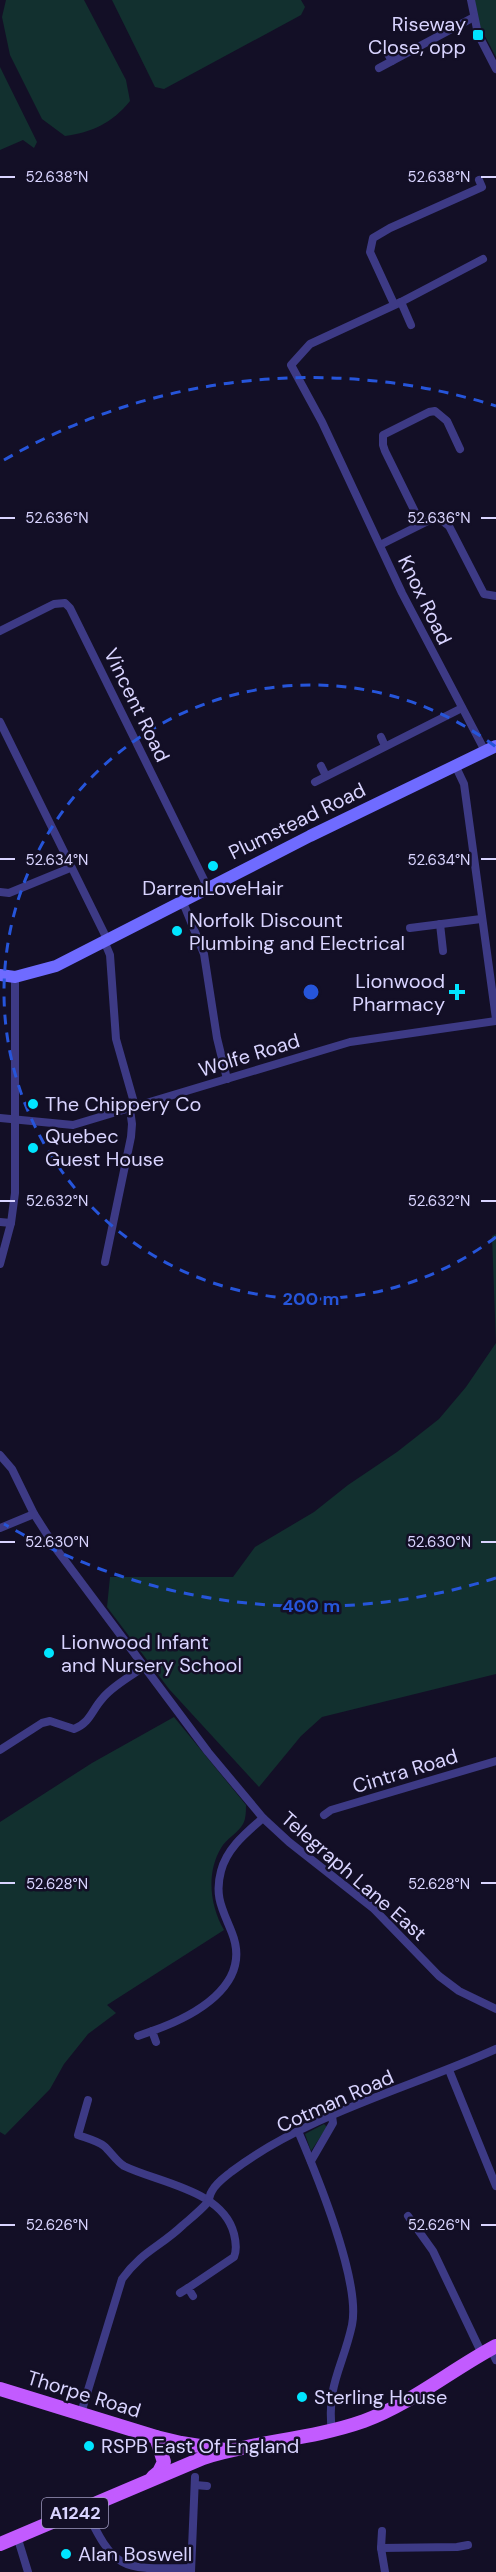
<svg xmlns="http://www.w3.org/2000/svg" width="496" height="2572" font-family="'DM Sans',sans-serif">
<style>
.green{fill:#12302f}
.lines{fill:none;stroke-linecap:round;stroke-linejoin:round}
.minor{stroke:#3d3a85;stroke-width:8}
.secondary{stroke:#6f6bff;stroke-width:12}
.primary{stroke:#c25bff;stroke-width:14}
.ticks{fill:none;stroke:#d9d4ff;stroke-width:2}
.ring{fill:none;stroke:#2655da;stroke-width:3;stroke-dasharray:10 8}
.poi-dot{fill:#00e5ff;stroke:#130f26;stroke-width:2}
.labels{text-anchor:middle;stroke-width:5;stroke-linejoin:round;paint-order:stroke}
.shield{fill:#130f26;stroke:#9e99be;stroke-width:1.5}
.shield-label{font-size:18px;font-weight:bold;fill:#d9d4ff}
.poi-label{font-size:20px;fill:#d9d4ff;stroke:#130f26;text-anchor:start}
.street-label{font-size:20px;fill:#d9d4ff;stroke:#130f26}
.ticks-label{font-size:15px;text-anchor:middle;fill:#d9d4ff;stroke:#130f26;stroke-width:5;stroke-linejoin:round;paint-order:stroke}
.centre{fill:#2655da;stroke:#130f26;stroke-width:3}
.ring-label{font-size:18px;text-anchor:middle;font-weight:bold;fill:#2655da;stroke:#130f26;stroke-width:5;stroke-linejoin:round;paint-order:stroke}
</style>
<rect width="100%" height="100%" fill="#130f26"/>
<!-- green -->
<g class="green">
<path d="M6 0H84L126 80 130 101C112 123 93 132 65 136L42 119 10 55 2 17Z"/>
<polygon points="112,0 301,0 305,7 301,15 164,89 155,87"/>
<polygon points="472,0 496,0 496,57 477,21"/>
<polygon points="0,67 37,142 34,148 23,140 0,150"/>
<polygon points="496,1234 496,1674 322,1717 301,1736 259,1787 169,1689 107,1607 110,1577 233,1577 255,1547 314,1512 348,1485 397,1452 439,1419 466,1387 496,1343 492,1236"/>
<path d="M174 1717 246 1805C246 1810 246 1819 243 1824 238 1833 226 1839 221 1848 206 1873 210 1906 224 1930L107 2005 116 2013 88 2034 64 2064 50 2089 5 2135 0 2132V1822L92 1763Z"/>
<polygon points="324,2124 327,2127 311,2151 305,2134"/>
</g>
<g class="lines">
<!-- minor -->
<g class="minor">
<polyline points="471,0 478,34 496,69"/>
<polyline points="385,49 392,61"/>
<polyline points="379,68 474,17"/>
<polyline points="483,259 401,302 310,344 291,365 322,422 402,593 485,751"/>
<polyline points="401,302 411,325"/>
<polyline points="394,304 370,252 373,238 390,228 482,187 479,180"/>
<polyline points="421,524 385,451 383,445 383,435 429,412 435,411 447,421 460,449"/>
<polyline points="380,545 432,519 440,519 449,526 484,594 496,596"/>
<polyline points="0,631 54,604 65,603 70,608 208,888"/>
<polyline points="0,722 108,941"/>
<polyline points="381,737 385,746"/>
<polyline points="455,765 464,784 496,1019"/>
<polyline points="321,766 326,776"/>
<polyline points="315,782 462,708"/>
<polyline points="0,892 9,893 70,868"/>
<polyline points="182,900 204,954 217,1038 227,1079"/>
<polyline points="440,924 443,951"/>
<polyline points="410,928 481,919"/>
<polyline points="105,943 110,955 116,1039 135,1106"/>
<polyline points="0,1118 73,1125 350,1042 496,1021"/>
<polyline points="0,1222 11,1223"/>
<polyline points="105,1262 131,1137 132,1124 130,1109"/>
<polyline points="0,1264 11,1223 15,1193 15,977"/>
<polyline points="0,1455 12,1469 34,1514 57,1550 208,1752 263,1818 289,1842 373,1908 439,1976 459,1991 496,2009"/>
<polyline points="0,1528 34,1514"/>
<path d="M0 1750 42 1723 50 1721 74 1729C90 1723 92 1710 102 1699 112 1686 130 1677 143 1667"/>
<polyline points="324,1815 331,1810 496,1761"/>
<polyline points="138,2036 152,2031"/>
<path d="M156 2042 152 2031C192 2017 253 1986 232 1933 223 1910 214 1897 221 1871 227 1848 246 1833 263 1818"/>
<polyline points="449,2070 496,2186"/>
<path d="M88 2100 78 2135C86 2138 98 2141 104 2146 111 2152 116 2161 124 2166 159 2183 223 2190 234 2234 236 2242 237 2250 234 2257L188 2288 193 2296"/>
<path d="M298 2131C316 2173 361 2282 352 2325 343 2367 326 2385 332 2432"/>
<polyline points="311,2161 333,2123 332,2116"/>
<polyline points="408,2216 433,2251 482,2354"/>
<polyline points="180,2293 188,2288"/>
<polyline points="491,2349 496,2360"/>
<path d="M81 2413 122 2279C142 2251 160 2247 183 2225 191 2218 200 2211 207 2203 210 2200 209 2195 212 2191 216 2183 225 2177 231 2172 307 2114 410 2088 496 2049"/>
<polyline points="195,2485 207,2486"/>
<path d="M85 2508C115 2572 122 2569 191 2568"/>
<polyline points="382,2531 381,2548 385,2572"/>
<polyline points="17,2536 28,2572"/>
<polyline points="381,2548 457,2547 468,2545"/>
<polyline points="191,2572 195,2477"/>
</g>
<!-- secondary -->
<polyline class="secondary" points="0,975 15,977 56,966 310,836 496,746"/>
<!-- primary -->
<g class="primary">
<polyline points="0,2389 156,2437 181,2443 225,2450"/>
<polyline points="153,2477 159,2472 164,2462 156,2437"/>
<path d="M0 2544 203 2458C255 2441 310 2440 364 2421 412 2403 451 2370 496 2346"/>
</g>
</g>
<!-- ticks -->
<path class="ticks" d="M0 177H15M481 177H496M0 518H15M481 518H496M0 859H15M481 859H496M0 1201H15M481 1201H496M0 1542H15M481 1542H496M0 1883H15M481 1883H496M0 2225H15M481 2225H496"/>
<!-- distance rings -->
<g class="ring">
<path d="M496 1237A307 307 0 1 1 496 747"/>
<path d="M496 1578A614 614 0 0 1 4 1524M4 460A614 614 0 0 1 496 406"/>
</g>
<!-- markers -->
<g class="poi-dot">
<rect x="472" y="29" width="12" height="12" rx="3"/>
<circle cx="213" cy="866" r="6"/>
<circle cx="177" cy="931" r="6"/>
<path d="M454 983h6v6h6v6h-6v6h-6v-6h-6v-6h6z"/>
<circle cx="33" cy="1104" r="6"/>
<circle cx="33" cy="1148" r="6"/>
<circle cx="49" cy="1653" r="6"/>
<circle cx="302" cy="2397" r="6"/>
<circle cx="89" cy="2446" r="6"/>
<circle cx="66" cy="2554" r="6"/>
</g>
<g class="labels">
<!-- shield labels -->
<rect class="shield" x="42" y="2498" width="66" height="30" rx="4.5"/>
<g class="shield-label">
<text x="75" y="2519">A1242</text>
</g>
<!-- poi labels -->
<g class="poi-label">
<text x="466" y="31" text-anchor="end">Riseway<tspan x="466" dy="23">Close, opp</tspan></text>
<text x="213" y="895" text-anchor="middle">DarrenLoveHair</text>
<text x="189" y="927">Norfolk Discount<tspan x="189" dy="23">Plumbing and Electrical</tspan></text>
<text x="445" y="988" text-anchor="end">Lionwood<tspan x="445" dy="23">Pharmacy</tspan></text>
<text x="45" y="1111">The Chippery Co</text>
<text x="45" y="1143">Quebec<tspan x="45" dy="23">Guest House</tspan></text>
<text x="61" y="1649">Lionwood Infant<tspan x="61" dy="23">and Nursery School</tspan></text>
<text x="314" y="2404">Sterling House</text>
<text x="101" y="2453">RSPB East Of England</text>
<text x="78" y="2561">Alan Boswell</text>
</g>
<!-- street labels -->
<g class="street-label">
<text transform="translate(425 600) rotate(64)" y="7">Knox Road</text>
<text transform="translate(137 705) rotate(64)" y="7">Vincent Road</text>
<text transform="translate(297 821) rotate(-26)" y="7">Plumstead Road</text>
<text transform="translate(249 1055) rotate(-17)" y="7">Wolfe Road</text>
<text transform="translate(405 1771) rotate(-17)" y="7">Cintra Road</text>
<text transform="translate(354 1876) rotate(41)" y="7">Telegraph Lane East</text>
<text transform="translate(335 2101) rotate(-24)" y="7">Cotman Road</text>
<text transform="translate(84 2394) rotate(17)" y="7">Thorpe Road</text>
</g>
</g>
<g class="ticks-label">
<text x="57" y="182">52.638°N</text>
<text x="439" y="182">52.638°N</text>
<text x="57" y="523">52.636°N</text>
<text x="439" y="523">52.636°N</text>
<text x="57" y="865">52.634°N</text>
<text x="439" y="865">52.634°N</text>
<text x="57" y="1206">52.632°N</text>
<text x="439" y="1206">52.632°N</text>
<text x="57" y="1547">52.630°N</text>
<text x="439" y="1547">52.630°N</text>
<text x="57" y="1889">52.628°N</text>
<text x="439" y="1889">52.628°N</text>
<text x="57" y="2230">52.626°N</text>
<text x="439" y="2230">52.626°N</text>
</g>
<circle cx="311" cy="992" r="9" class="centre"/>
<g class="ring-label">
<text x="311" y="1305">200 m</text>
<text x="311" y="1612">400 m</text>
</g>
</svg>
